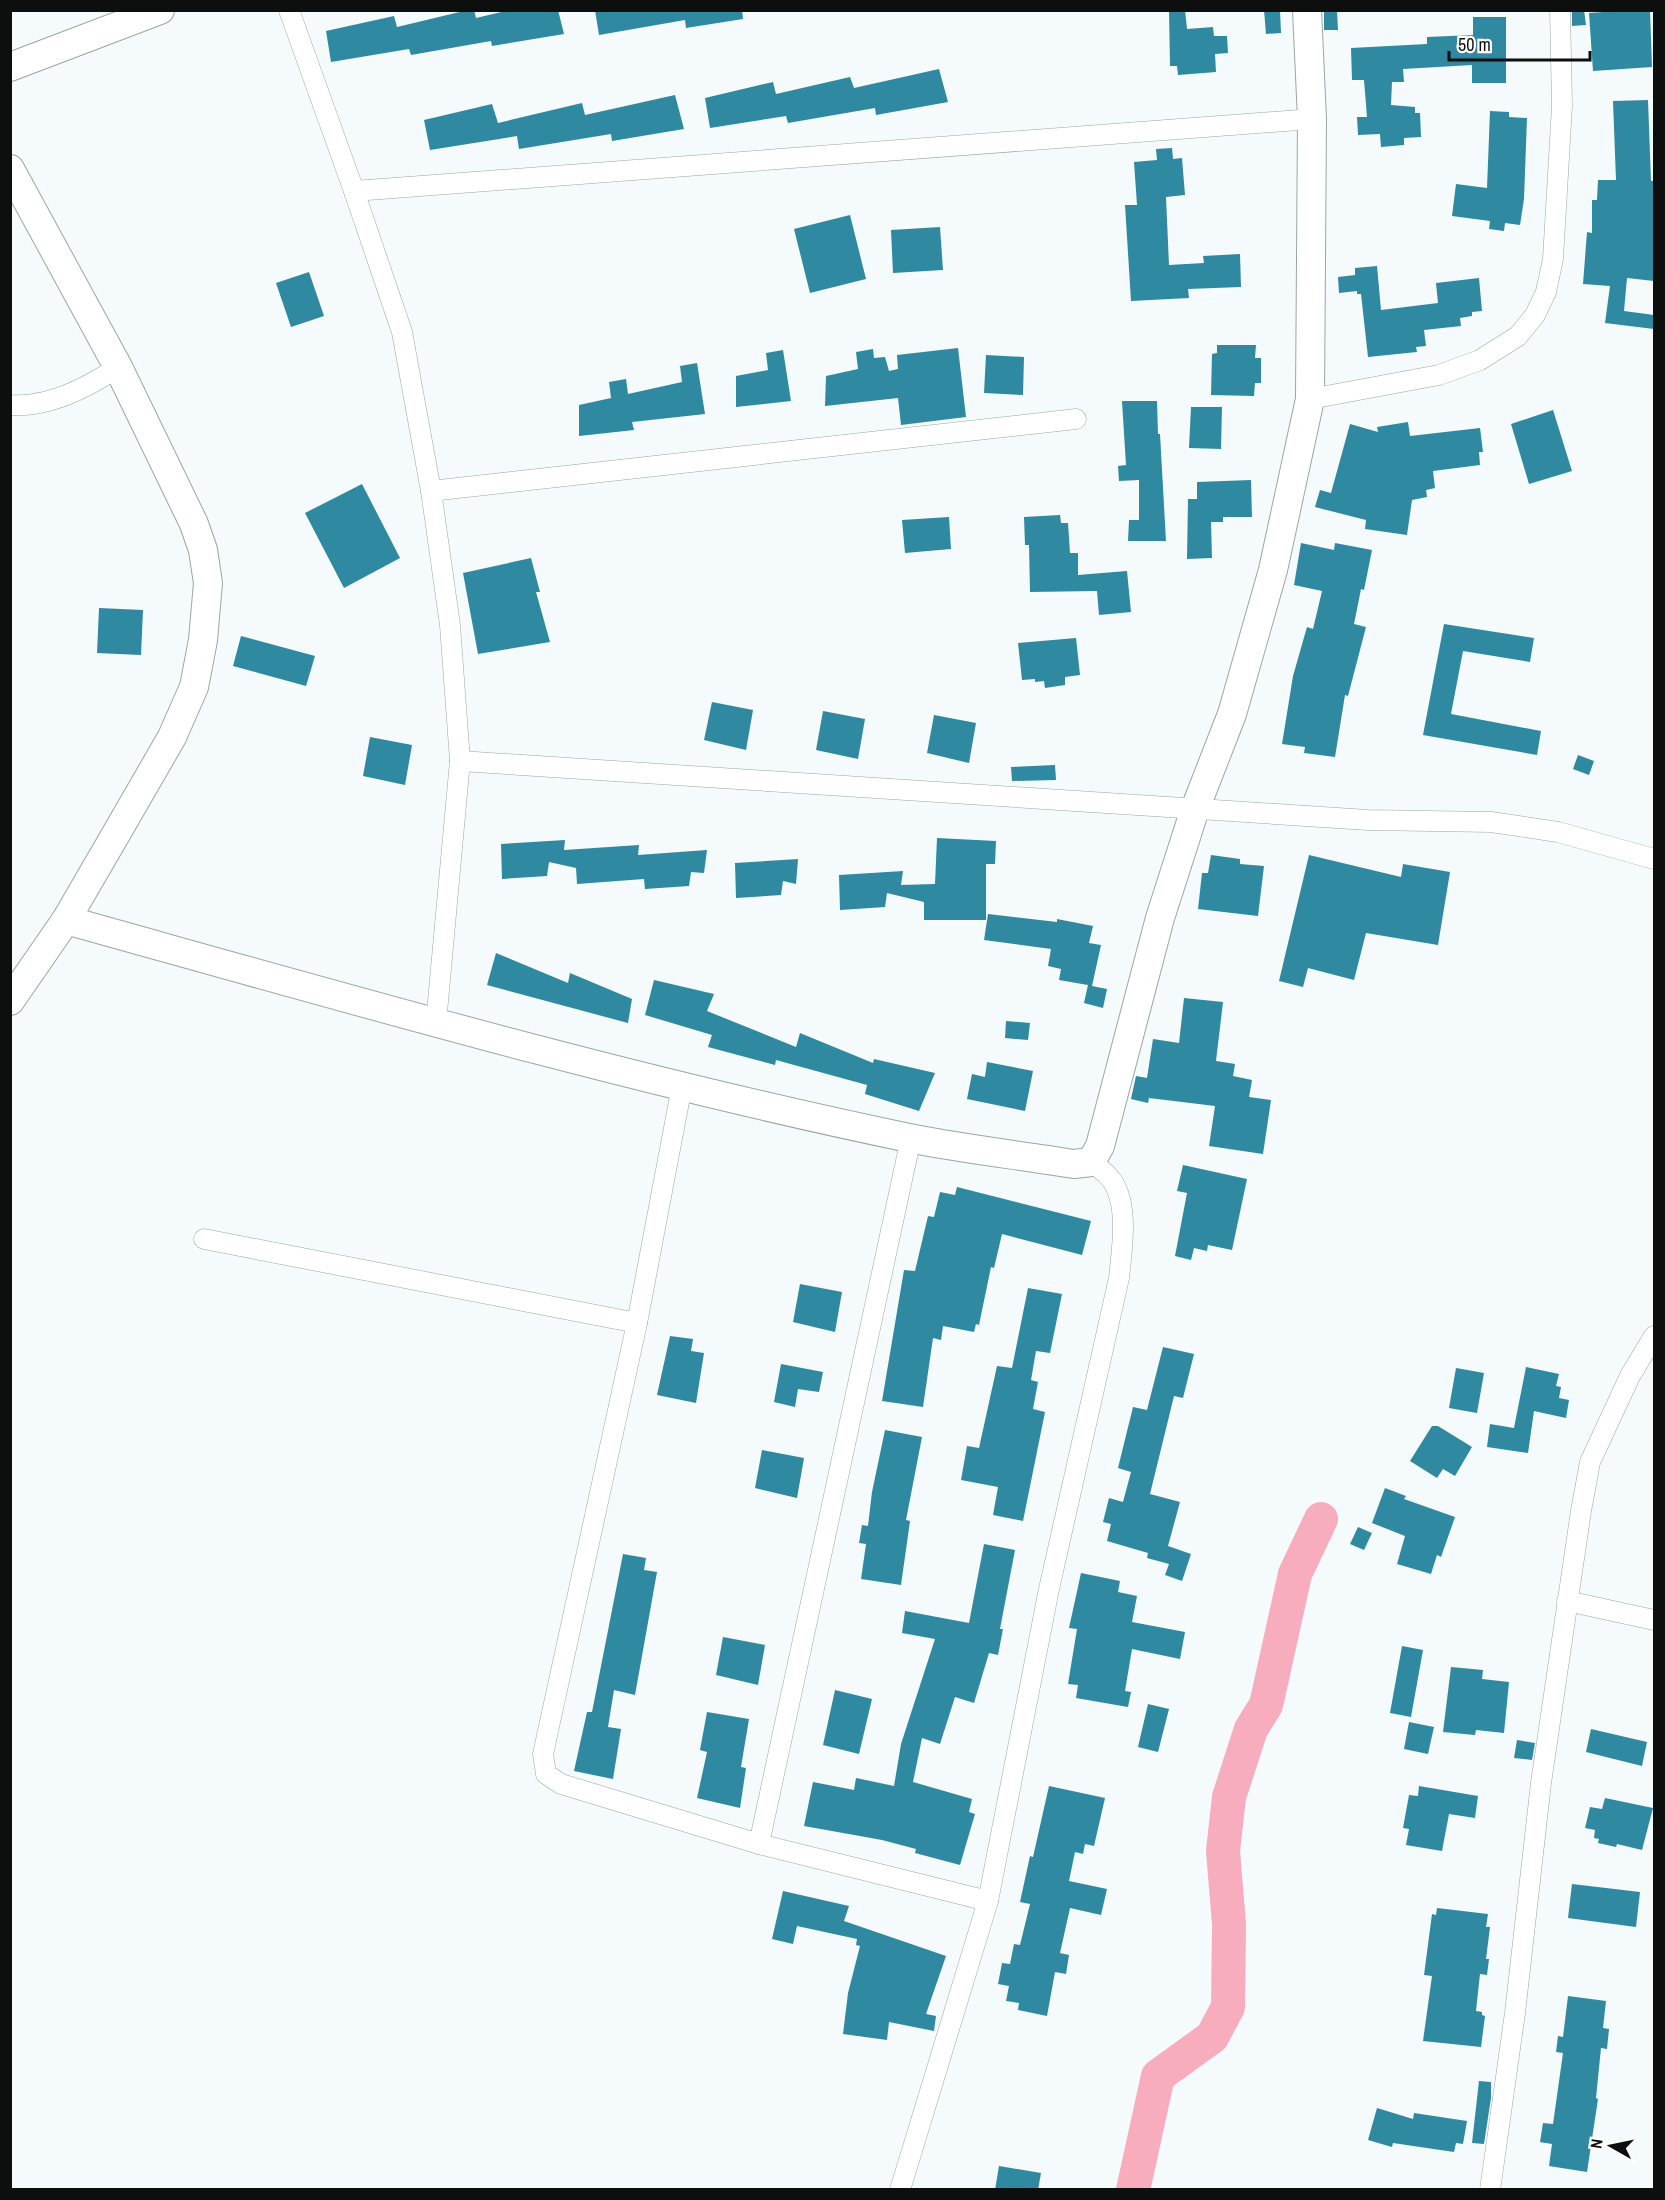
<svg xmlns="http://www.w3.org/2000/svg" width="1665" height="2200" font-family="'Archivo Narrow',sans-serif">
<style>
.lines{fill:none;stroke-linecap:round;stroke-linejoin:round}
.river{stroke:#f8adbe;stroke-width:34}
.building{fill:#2f89a1}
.street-casing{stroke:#9ea4a5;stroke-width:21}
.secondary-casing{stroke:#9ea4a5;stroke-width:30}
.street{stroke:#fff;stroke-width:20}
.secondary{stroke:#fff;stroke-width:28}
</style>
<rect width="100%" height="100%" fill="#f5fbfd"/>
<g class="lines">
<!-- river -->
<polyline class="river" points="1133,2190 1158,2076 1212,2037 1228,2007 1229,1924 1223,1851 1229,1797 1251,1729 1266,1705 1295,1574 1321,1519"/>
</g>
<!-- building -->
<g class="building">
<polygon points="468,10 474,10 476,18 510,10 558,10 564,34 492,46 491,41 411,55 409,49 331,62 326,31 394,16 397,27"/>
<polygon points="595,10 742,10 743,19 686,28 685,20 599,35"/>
<polygon points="1169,10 1185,10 1187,29 1213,27 1214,36 1227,36 1228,53 1215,54 1216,72 1178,75 1177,66 1170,66"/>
<polygon points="1264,10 1280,10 1281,33 1266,34"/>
<polygon points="1324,10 1337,10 1338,30 1324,30"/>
<polygon points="1572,10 1584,10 1586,25 1572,26"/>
<polygon points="1633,10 1650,10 1652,67 1593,71 1589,13"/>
<polygon points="1473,17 1506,17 1506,83 1472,83 1472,65 1403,69 1404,82 1392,82 1391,105 1415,107 1415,113 1420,113 1421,137 1404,138 1404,145 1381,147 1380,134 1358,135 1357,117 1367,117 1364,80 1352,80 1351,48 1427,44 1427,37 1473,35"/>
<polygon points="939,69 948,102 876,115 875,108 788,123 786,116 710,128 705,98 773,82 776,94 850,77 854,88"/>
<polygon points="675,95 684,129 612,141 611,134 519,149 517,136 430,150 424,120 492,104 498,123 582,103 585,115"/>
<polygon points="1648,100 1651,181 1654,181 1654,281 1627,278 1624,311 1654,315 1654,329 1605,323 1610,286 1583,284 1587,232 1592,233 1592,200 1597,200 1598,180 1616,180 1613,101"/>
<polygon points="1490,111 1509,112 1509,117 1527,118 1524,199 1520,225 1505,223 1504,231 1489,229 1490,221 1452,216 1456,184 1487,188"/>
<polygon points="1172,148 1173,159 1182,158 1185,195 1166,197 1169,265 1204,263 1203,256 1240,254 1241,287 1188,289 1189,298 1131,301 1125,205 1137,205 1134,162 1157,160 1156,149"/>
<polygon points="850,215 866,279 810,293 794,229"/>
<polygon points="940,227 943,270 893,273 891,230"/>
<polygon points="1377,266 1381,310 1438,303 1436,283 1479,278 1482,311 1472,312 1472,316 1460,318 1461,326 1424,330 1426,346 1416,347 1417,352 1368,357 1361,294 1357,294 1357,291 1339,293 1338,277 1355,275 1355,268"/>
<polygon points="309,272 324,316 291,327 276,283"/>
<polygon points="1217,345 1256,345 1255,358 1261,358 1261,383 1255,383 1254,396 1211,395 1212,354 1217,353"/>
<polygon points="958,348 966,417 901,425 898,398 825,406 826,376 858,369 856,352 873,349 874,358 885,357 889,371 898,369 897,355"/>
<polygon points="783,350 791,401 736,407 736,376 768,370 766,353"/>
<polygon points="986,355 1024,357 1023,395 984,393"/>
<polygon points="697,363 705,414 632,422 634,430 579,436 579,405 611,398 609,382 626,379 628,394 682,382 680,366"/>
<polygon points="1122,401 1157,401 1158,434 1160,434 1166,541 1128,541 1129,520 1139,520 1139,480 1119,481 1118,466 1126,465"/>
<polygon points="1191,407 1222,407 1221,449 1189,448"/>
<polygon points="1553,410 1572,471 1529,484 1511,424"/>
<polygon points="1408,422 1410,436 1480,428 1483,452 1479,452 1480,465 1433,471 1435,488 1426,490 1427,497 1412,500 1407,535 1365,529 1366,520 1315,507 1320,490 1331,493 1350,424 1378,432 1377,427"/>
<polygon points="1251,480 1252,517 1223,517 1223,522 1211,522 1212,558 1187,559 1188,499 1197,499 1197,482"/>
<polygon points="362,484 400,558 344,588 305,513"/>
<polygon points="1060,515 1061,523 1068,523 1070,553 1078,553 1078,575 1127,571 1131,612 1099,615 1097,591 1030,592 1029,545 1025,545 1024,517"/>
<polygon points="949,517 951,549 905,553 902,520"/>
<polygon points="1301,543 1334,550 1335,543 1372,550 1364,590 1361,589 1354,624 1366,627 1348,696 1345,695 1335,757 1304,753 1305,747 1282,744 1293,676 1307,627 1313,629 1322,591 1294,585"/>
<polygon points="531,558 540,592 536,592 550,642 478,654 463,573"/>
<polygon points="99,608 143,610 141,655 97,653"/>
<polygon points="1444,624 1534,638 1530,662 1463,651 1451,714 1541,731 1537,755 1423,735"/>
<polygon points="241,636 315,656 306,686 233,666"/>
<polygon points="1076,638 1080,675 1065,677 1065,685 1045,688 1044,681 1035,682 1035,679 1022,680 1018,643"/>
<polygon points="712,702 753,710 746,750 704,740"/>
<polygon points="823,711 865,719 858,759 816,750"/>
<polygon points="934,715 976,723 969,763 927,753"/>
<polygon points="370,737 412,745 405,785 363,776"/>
<polygon points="1578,755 1594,761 1589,775 1573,769"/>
<polygon points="1055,765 1056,780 1012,781 1011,767"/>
<polygon points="937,838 996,841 995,864 986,864 986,920 924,920 924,902 887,893 885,907 840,910 839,875 903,871 901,885 935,884"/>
<polygon points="565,840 564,850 639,845 638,855 707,850 704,873 691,872 689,886 645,889 644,879 577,884 576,868 549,862 547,876 502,879 501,844"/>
<polygon points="1211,855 1240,859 1240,864 1264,866 1258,916 1198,909 1202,873 1208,873"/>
<polygon points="1309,855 1401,877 1403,864 1450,872 1438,945 1366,933 1354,980 1308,968 1303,987 1279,981"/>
<polygon points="798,859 796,884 783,881 781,895 736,898 735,863"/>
<polygon points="988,914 1057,922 1057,919 1093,926 1089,943 1101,945 1092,986 1107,989 1103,1008 1084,1003 1088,985 1059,980 1061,969 1048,966 1051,949 984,940"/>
<polygon points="496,953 568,983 570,973 632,999 628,1023 487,985"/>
<polygon points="654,980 714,994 707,1011 796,1047 800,1033 873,1063 874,1059 935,1073 919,1111 865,1094 867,1085 776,1060 775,1065 708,1047 712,1035 645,1015"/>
<polygon points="1184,998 1223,1002 1216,1061 1235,1064 1233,1076 1252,1080 1249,1097 1271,1100 1263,1154 1209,1146 1215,1106 1149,1098 1148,1103 1131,1099 1136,1076 1147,1078 1153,1039 1179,1043"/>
<polygon points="1006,1021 1030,1023 1028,1040 1005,1038"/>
<polygon points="987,1062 1033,1071 1025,1111 967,1099 972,1074 985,1077"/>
<polygon points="1183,1165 1247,1179 1232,1250 1208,1245 1207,1251 1194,1248 1191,1260 1175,1256 1187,1193 1177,1191"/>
<polygon points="957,1187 1091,1221 1082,1255 1002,1234 994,1268 991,1267 979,1325 976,1324 974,1332 943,1326 941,1340 933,1338 923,1407 882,1401 904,1270 915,1271 928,1216 934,1217 940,1192 955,1195"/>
<polygon points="800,1284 842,1292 835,1332 793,1322"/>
<polygon points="1028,1288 1062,1294 1050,1353 1036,1351 1031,1380 1038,1382 1033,1409 1045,1412 1023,1521 993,1515 998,1487 961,1480 967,1446 979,1448 997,1366 1012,1368"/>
<polygon points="670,1336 693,1339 691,1351 704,1353 696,1403 657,1395"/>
<polygon points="1163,1347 1194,1354 1183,1398 1174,1396 1150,1494 1180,1502 1168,1546 1191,1554 1182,1581 1165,1575 1169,1564 1147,1558 1148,1553 1107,1541 1111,1524 1103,1522 1109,1498 1123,1502 1131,1472 1118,1468 1133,1407 1147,1410"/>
<polygon points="781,1364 823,1372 819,1392 798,1389 795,1407 774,1402"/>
<polygon points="1526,1367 1559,1374 1556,1386 1561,1387 1559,1398 1569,1400 1566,1418 1534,1411 1528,1453 1487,1447 1490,1424 1514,1428"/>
<polygon points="1456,1368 1484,1373 1477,1413 1449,1408"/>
<polygon points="1432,1426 1438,1426 1472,1447 1455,1476 1443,1469 1437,1478 1410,1461"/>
<polygon points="885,1430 922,1437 906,1520 910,1521 901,1585 861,1579 866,1544 859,1543 862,1525 868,1526 872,1492"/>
<polygon points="762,1450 804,1458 797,1498 755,1488"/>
<polygon points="1385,1488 1406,1496 1404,1499 1455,1517 1441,1557 1437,1555 1431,1574 1397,1564 1405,1536 1372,1523"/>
<polygon points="1358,1527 1372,1533 1364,1550 1350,1544"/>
<polygon points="984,1544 1015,1550 1000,1629 1003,1629 998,1655 989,1653 974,1703 955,1697 940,1744 922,1738 913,1782 972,1799 969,1812 975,1814 960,1865 915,1853 916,1849 882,1840 804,1826 813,1782 854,1790 856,1778 894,1786 901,1744 935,1639 902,1633 905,1611 969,1623"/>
<polygon points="623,1554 646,1558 644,1570 657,1572 635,1695 614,1690 608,1727 621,1729 613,1779 574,1771 587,1712 592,1712"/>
<polygon points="1081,1573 1120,1581 1118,1592 1137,1596 1132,1622 1185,1632 1180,1659 1132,1649 1125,1691 1131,1692 1128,1707 1076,1698 1078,1685 1068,1684 1077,1629 1069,1628"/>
<polygon points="723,1637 765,1645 758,1685 716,1675"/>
<polygon points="1402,1646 1423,1650 1411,1717 1390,1713"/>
<polygon points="1451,1667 1483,1670 1482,1679 1509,1682 1504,1733 1476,1730 1475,1735 1443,1732"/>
<polygon points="835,1690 872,1699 859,1754 823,1745"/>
<polygon points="1148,1704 1169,1709 1158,1752 1138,1747"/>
<polygon points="707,1712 749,1719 741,1767 746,1768 740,1808 697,1798 707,1752 700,1750"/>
<polygon points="1409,1722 1434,1727 1428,1754 1404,1749"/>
<polygon points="1591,1729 1647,1742 1642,1766 1586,1752"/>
<polygon points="1517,1740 1535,1743 1532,1760 1514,1758"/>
<polygon points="1049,1786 1105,1798 1094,1846 1085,1844 1083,1854 1075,1852 1069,1881 1107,1889 1101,1915 1070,1908 1060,1953 1069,1955 1066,1974 1055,1972 1047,2016 1018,2010 1019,2003 1006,2001 1009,1986 998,1984 1002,1963 1010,1964 1014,1944 1020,1945 1030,1904 1020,1902 1030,1856 1033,1857"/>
<polygon points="1419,1786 1478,1796 1475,1818 1449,1814 1442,1851 1406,1845 1409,1829 1403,1828 1409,1795 1418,1796"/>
<polygon points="1605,1798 1653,1808 1642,1850 1617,1844 1616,1847 1598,1843 1599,1839 1594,1838 1595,1830 1585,1828 1590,1807 1602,1809"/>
<polygon points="1572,1884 1640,1892 1636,1927 1568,1918"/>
<polygon points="783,1891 849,1906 844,1921 946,1956 926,2014 936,2016 934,2031 889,2022 887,2040 843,2034 848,1993 860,1946 856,1945 857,1939 797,1926 793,1944 772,1939"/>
<polygon points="1437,1908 1488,1914 1486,1927 1490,1927 1486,1959 1489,1959 1487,1975 1480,1974 1476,2011 1482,2012 1482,2015 1485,2016 1481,2047 1423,2041 1432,1976 1424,1975 1432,1914 1436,1915"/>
<polygon points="1568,1996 1606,2001 1603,2028 1609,2029 1607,2049 1601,2048 1596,2098 1598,2099 1587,2172 1549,2166 1552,2144 1540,2142 1543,2123 1553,2124 1563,2053 1556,2052 1558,2036 1563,2037"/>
<polygon points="1479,2081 1491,2082 1491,2098 1484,2144 1472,2143"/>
<polygon points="1377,2108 1413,2119 1414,2113 1467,2121 1463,2144 1456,2143 1454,2152 1393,2143 1392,2147 1368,2140"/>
<polygon points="999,2166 1041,2173 1038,2190 995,2190"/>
</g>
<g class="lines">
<defs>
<g id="street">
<polyline points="289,10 354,191 402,332 431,491 450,625 460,761 436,1023"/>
<polyline points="354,191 1312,119"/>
<polyline points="1310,399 1439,375 1480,360 1518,336 1535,315 1546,292 1553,259 1562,106 1560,10"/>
<path d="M10 405C49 408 87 388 118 367"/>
<polyline points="431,491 1076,419"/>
<polyline points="460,761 1368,820 1491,822 1558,832 1654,859"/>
<polyline points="682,1086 637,1323 543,1754 546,1774 561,1784 759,1844 988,1901"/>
<polyline points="204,1239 637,1323"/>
<polyline points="1567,1601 1654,1620"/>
<polyline points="759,1844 911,1138"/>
<path d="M900 2190 988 1901 1049 1589 1119 1278C1122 1249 1130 1200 1109 1177 1104 1171 1097 1167 1091 1162"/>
<polyline points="1490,2190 1515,2013 1541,1783 1581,1511 1590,1462 1630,1376 1654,1336"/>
</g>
<g id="secondary">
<polyline points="10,67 160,10"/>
<polyline points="10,169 118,367 194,524 203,550 208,583 203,640 194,687 172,737 116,834 66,920 10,1001"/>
<path d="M66 920C346 998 625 1079 909 1138 963 1149 1019 1155 1074 1164L1091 1162 1100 1146 1160 918 1195 809 1232 714 1273 570 1310 399 1312 119 1307 10"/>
</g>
</defs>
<!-- street casing -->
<use href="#street" class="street-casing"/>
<!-- secondary casing -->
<use href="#secondary" class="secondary-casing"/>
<!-- street -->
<use href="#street" class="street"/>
<!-- secondary -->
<use href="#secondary" class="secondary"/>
</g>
<!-- border -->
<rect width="1665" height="2200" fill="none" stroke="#0d0f0f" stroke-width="24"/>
<!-- north arrow -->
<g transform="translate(1611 2146) rotate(279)" stroke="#ffffff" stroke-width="4.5" paint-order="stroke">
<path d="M0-4.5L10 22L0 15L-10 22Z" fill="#0d0f0f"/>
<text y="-9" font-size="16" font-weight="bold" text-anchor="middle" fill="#0d0f0f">N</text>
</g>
<!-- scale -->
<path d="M1449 51v9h141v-9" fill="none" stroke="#0d0f0f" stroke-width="3"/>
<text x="1458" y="51" font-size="18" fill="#0d0f0f" stroke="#ffffff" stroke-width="4.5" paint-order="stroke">50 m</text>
</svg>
